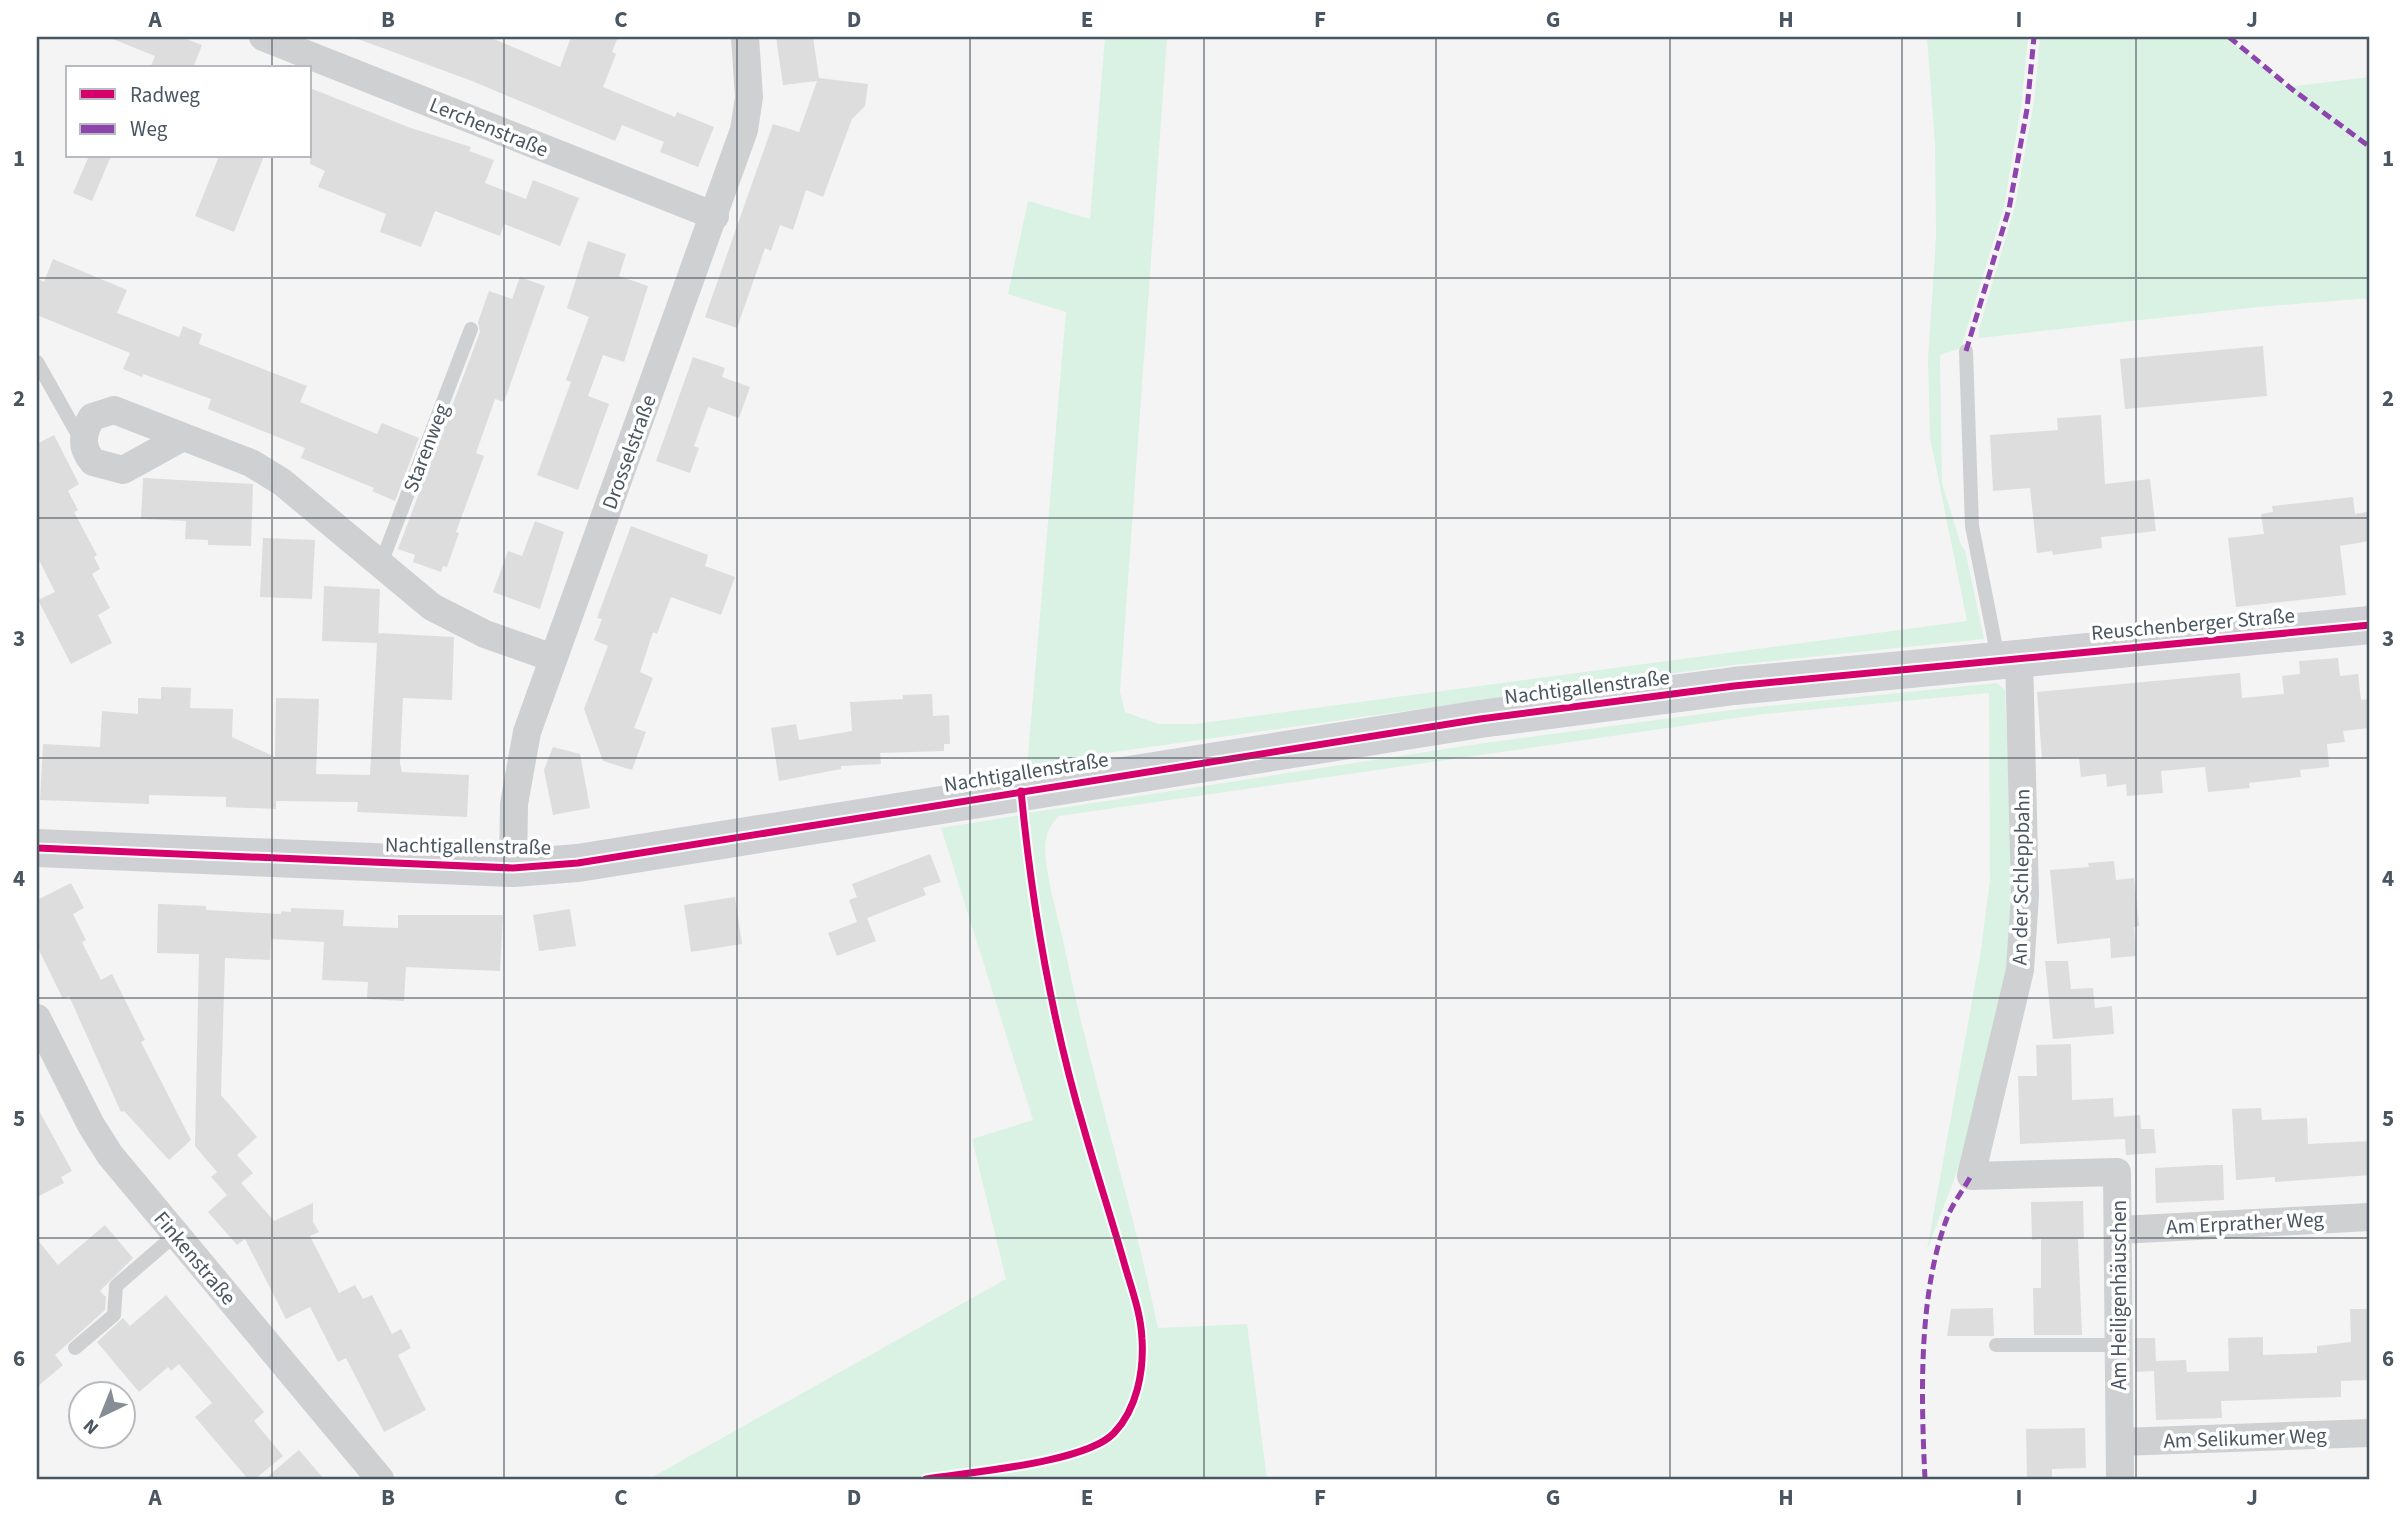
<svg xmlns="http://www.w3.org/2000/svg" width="2407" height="1516" font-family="'Source Sans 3',sans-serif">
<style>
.green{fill:#d9f2e3}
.building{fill:#ddddde}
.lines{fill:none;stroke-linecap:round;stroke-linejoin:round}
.service{stroke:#ced0d2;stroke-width:14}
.minor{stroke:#ced0d2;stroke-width:28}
.secondary{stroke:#ced0d4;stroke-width:38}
.quiet{stroke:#8e44ad;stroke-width:5;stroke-dasharray:10 5;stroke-linecap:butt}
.cycleway-casing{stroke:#fff;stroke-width:11}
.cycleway{stroke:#d6006c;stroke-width:7}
.grid{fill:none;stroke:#4a5661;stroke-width:2;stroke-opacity:0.55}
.labels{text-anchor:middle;stroke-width:7;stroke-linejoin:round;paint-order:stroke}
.street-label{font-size:21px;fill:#4a5661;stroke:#fff}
.neatline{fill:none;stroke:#4a5661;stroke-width:2.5}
.grid-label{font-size:23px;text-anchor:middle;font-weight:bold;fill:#4a5661}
</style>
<rect width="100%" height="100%" fill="#f4f4f4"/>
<!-- green -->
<g class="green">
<polygon points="1105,37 1167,37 1120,692 1125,712 1158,724 1195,724 1967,621 1930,437 1928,359 1936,238 1935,143 1927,37 2028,37 2021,106 2004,207 1961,348 1940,355 1942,483 1961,545 1965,550 1984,639 1733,665 1071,758 1027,767 1066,312 1008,294 1028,201 1090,219"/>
<polygon points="2040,37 2226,37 2287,87 2370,77 2370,298 2258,307 1979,338 1979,329 2015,206 2034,102"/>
<path d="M1997 683 2005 690 2013 895 2010 969 1960 1164 1927 1250 1980 957 1990 880 1989 693 1764 714 1059 816C1050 825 1045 835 1045 849 1046 880 1060 922 1066 954 1092 1080 1132 1202 1158 1328L1247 1324 1267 1479H649L1006 1279 972 1139 1033 1120 941 828 1019 815 1025 853 1032 850 1028 813 1484 743 1739 709Z"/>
</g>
<!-- building -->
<g class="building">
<polygon points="181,37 202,45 193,68 150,68 155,56 110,38"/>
<polygon points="359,37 489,37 560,67 571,37 618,37 612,52 616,54 603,87 675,117 677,112 714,127 698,167 660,152 664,142 622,125 615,141 472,81 358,39"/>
<polygon points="776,37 813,37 819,78 868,84 865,106 852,119 823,197 806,190 793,230 780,225 771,251 765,248 737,328 705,317 773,124 799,132 817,81 783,85"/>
<polygon points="310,88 408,127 471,147 469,151 494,160 485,183 526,199 533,180 579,198 560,246 504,224 500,236 435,211 421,247 380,232 386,214 318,187 325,171 310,164"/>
<polygon points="89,156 111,156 92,201 73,193"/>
<polygon points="219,156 264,156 234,232 195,216"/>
<polygon points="588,241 626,254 619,276 648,286 624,362 603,355 588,396 609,404 578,490 537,475 571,382 566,380 589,317 567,308"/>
<polygon points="53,259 127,290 117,313 179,337 183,326 202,334 199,344 307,386 300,402 377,434 382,423 419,438 395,501 372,491 374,488 301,458 305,448 208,409 211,399 143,374 142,377 123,369 130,353 37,315 37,278 44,282"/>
<polygon points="520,277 545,286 504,402 495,399 476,453 484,456 456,532 459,533 447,567 443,566 441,572 413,562 415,555 398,549 480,332 478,322 489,291 512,299"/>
<polygon points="2263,346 2267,396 2125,409 2120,359"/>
<polygon points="693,357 725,368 722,377 750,387 739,418 708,407 694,446 699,448 690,473 656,461"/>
<polygon points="2101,415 2105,484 2150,479 2156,531 2101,537 2102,548 2053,555 2052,551 2037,553 2030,488 1993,491 1990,435 2058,430 2057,418"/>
<polygon points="54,435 79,484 68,491 78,510 74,512 97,555 94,557 100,569 92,574 110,608 98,615 112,643 71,664 38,600 55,592 37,556 37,444"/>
<polygon points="143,478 253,484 251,546 208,545 208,540 185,539 186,521 141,519"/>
<polygon points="2353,497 2355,514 2367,512 2370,541 2340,546 2346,595 2236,607 2228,538 2264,534 2261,514 2273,512 2272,506"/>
<polygon points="535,521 564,532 540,609 493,592 508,551 522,556"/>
<polygon points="631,526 708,555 705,566 735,577 721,615 671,597 657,634 653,632 640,672 653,678 634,728 646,732 632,770 603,761 584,709 608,646 594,640 602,619 597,618"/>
<polygon points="263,538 315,540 312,599 260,597"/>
<polygon points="324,586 380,589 378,641 378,633 454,637 452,700 403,698 400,763 402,772 469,775 467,817 357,812 358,802 276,801 276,809 226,807 226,797 149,795 149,804 40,800 43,744 100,747 102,711 138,714 138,698 161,699 161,687 191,688 190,708 233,709 232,737 275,757 276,698 319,699 316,774 370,775 377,643 322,641"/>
<polygon points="2338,658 2340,676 2358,674 2361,700 2370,699 2370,728 2343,731 2345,742 2327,744 2329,767 2300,770 2301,777 2249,783 2250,788 2208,792 2205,767 2161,771 2163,793 2127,796 2126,784 2107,787 2106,774 2081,777 2079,758 2042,759 2037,692 2240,673 2242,698 2284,694 2282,676 2300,674 2299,661"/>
<polygon points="932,694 933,716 949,715 950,744 944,744 944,751 880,753 881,764 841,766 841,769 779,781 771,728 796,724 799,740 852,731 850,702 903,699 903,695"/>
<polygon points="553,747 580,754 590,808 553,815 544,770"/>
<polygon points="930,854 941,882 923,888 926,895 867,918 876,941 837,956 828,933 857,922 849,900 857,897 852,884"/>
<polygon points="2114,861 2116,880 2134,878 2139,926 2134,927 2136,956 2111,958 2110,938 2057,944 2050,870 2089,867 2088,863"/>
<polygon points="71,883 84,908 73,914 86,940 82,942 101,980 112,974 145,1040 141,1042 191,1140 169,1160 124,1111 121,1112 69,996 63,999 37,946 37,900"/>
<polygon points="735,897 742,944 691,952 684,905"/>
<polygon points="158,904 206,906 206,910 281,914 281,911 291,912 291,908 344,910 343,926 398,928 398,915 503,915 500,971 406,967 404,1001 367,999 368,982 322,980 324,942 271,939 270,960 225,958 221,1095 257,1137 237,1155 253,1173 241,1183 274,1221 313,1203 313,1222 319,1232 310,1236 339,1293 355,1285 363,1299 372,1295 392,1334 401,1329 411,1348 398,1355 426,1410 384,1432 346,1358 338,1362 310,1307 286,1319 245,1239 237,1245 208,1212 227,1195 211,1177 217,1172 195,1146 199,954 157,953"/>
<polygon points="570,909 576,946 539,951 533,915"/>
<polygon points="2045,961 2068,961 2071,989 2093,988 2095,1008 2112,1006 2114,1034 2053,1039"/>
<polygon points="2071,1044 2072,1100 2113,1098 2114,1117 2140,1115 2141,1129 2154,1129 2156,1153 2126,1155 2125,1139 2020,1144 2018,1076 2037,1076 2036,1045"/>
<polygon points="37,1107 72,1171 61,1177 64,1183 37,1197"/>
<polygon points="2261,1108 2262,1120 2307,1118 2308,1144 2370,1141 2370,1175 2275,1182 2275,1177 2236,1180 2232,1109"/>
<polygon points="2209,1165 2223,1165 2224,1200 2156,1203 2155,1168"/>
<polygon points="2083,1201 2084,1239 2078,1239 2082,1335 2034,1335 2033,1288 2041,1288 2041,1239 2032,1240 2031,1202"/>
<polygon points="105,1225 133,1258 100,1291 106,1297 105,1310 55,1355 63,1365 37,1387 37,1239 58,1265"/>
<polygon points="166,1295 264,1412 254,1421 283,1456 255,1479 248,1479 195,1417 212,1403 179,1364 171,1371 168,1367 139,1392 97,1342 123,1318 130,1326"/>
<polygon points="1993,1308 1994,1336 1947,1336 1951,1309"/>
<polygon points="2350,1309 2370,1309 2370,1380 2341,1381 2341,1397 2221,1401 2222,1418 2156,1420 2154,1371 2136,1372 2135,1338 2155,1338 2156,1361 2186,1360 2187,1372 2229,1371 2228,1338 2263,1337 2263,1355 2317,1353 2317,1346 2351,1342"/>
<polygon points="2085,1428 2086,1468 2052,1469 2052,1479 2027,1479 2026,1429"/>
<polygon points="299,1450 324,1479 265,1479"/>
</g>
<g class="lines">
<!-- service -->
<g class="service">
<polyline points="1966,351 1972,526 1998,658"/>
<polyline points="37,362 81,440"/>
<polyline points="380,566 471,329"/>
<polyline points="1996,1345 2119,1345"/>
<polyline points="75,1348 114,1315 116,1286 176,1234"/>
</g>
<!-- minor -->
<g class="minor">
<polyline points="263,37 715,216"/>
<path d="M183 437 123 470 93 462C80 447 82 433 92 417L114 410 251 463 282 482 432 607 485 634 553 658"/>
<polyline points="2019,657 2025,895 2020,970 1971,1176 2117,1172 2120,1479"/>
<polyline points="513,868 514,804 527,732 744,130 749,97 745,37"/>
<polyline points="37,1018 91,1125 110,1155 380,1479"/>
<polyline points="2120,1230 2370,1217"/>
<polyline points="2120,1442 2370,1433"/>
</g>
<!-- secondary -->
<polyline class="secondary" points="37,848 513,868 578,863 1480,719 1734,686 2370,625"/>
<!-- quiet -->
<g class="quiet">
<polyline points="2229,37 2293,90 2370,147"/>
<polyline points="1966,351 2009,209 2027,109 2034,37"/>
<path d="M1925 1479C1921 1397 1918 1295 1947 1218 1953 1203 1963 1190 1971 1176"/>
</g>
<defs>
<g id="cycleway">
<polyline points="37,848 513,868 578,863 1480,719 1734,686 2370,625"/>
<path d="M926 1479C969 1472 1086 1463 1114 1433 1137 1409 1144 1371 1142 1339 1141 1314 1132 1290 1125 1266 1112 1220 1097 1175 1084 1129 1051 1018 1032 906 1021 791"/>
</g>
</defs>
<!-- cycleway casing -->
<use href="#cycleway" class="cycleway-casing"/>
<!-- cycleway -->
<use href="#cycleway" class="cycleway"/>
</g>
<!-- grid -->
<path class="grid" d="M272 37V68M504 37V1479M737 37V1479M970 37V1479M1204 37V1479M1436 37V1479M1670 37V1479M1902 37V1479M2136 37V1479M272 156V1479M37 278H2370M37 518H2370M37 758H2370M37 998H2370M37 1238H2370"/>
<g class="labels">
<!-- street labels -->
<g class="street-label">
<text transform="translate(489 127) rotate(22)" y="7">Lerchenstraße</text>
<text transform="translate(426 448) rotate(-69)" y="7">Starenweg</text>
<text transform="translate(629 452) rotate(-70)" y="7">Drosselstraße</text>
<text transform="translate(2193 624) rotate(-5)" y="7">Reuschenberger Straße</text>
<text transform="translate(1587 687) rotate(-7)" y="7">Nachtigallenstraße</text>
<text transform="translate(1026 772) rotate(-9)" y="7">Nachtigallenstraße</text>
<text transform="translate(468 846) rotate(1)" y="7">Nachtigallenstraße</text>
<text transform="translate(2021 877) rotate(-89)" y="7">An der Schleppbahn</text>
<text transform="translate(2245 1223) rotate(-3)" y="7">Am Erprather Weg</text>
<text transform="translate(195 1258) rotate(50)" y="7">Finkenstraße</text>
<text transform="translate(2119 1295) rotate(-90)" y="7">Am Heiligenhäuschen</text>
<text transform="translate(2245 1438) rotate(-2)" y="7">Am Selikumer Weg</text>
</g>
</g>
<!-- border -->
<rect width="2407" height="1516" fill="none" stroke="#ffffff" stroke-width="77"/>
<!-- legend -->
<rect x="66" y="66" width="245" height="91" fill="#ffffff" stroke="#b7bbc0" stroke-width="2"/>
<rect x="80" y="89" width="35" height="10" fill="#d6006c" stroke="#b7bbc0" stroke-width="2"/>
<text x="130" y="102" font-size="21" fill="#4a5661">Radweg</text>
<rect x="80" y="124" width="35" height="10" fill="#8e44ad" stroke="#b7bbc0" stroke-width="2"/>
<text x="130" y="136" font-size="21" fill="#4a5661">Weg</text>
<!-- north arrow -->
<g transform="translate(102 1415) rotate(223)"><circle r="33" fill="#ffffff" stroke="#b7bbc0" stroke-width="2"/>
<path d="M0-5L12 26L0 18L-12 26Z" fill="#868d94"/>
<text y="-10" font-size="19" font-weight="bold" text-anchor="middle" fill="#4a5661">N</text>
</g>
<rect x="38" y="38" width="2330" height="1440" class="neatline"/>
<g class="grid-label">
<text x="155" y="27">A</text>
<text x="388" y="27">B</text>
<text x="621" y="27">C</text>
<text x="854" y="27">D</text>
<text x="1087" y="27">E</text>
<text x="1320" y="27">F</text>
<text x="1553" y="27">G</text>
<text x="1786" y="27">H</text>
<text x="2019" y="27">I</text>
<text x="2252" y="27">J</text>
<text x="19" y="166">1</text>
<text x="2388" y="166">1</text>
<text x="19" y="406">2</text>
<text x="2388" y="406">2</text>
<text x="19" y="646">3</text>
<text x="2388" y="646">3</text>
<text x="19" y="886">4</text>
<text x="2388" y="886">4</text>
<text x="19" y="1126">5</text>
<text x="2388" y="1126">5</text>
<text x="19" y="1366">6</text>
<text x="2388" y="1366">6</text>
<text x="155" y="1505">A</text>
<text x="388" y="1505">B</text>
<text x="621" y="1505">C</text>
<text x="854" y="1505">D</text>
<text x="1087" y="1505">E</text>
<text x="1320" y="1505">F</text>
<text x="1553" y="1505">G</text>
<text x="1786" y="1505">H</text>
<text x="2019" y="1505">I</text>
<text x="2252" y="1505">J</text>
</g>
</svg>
